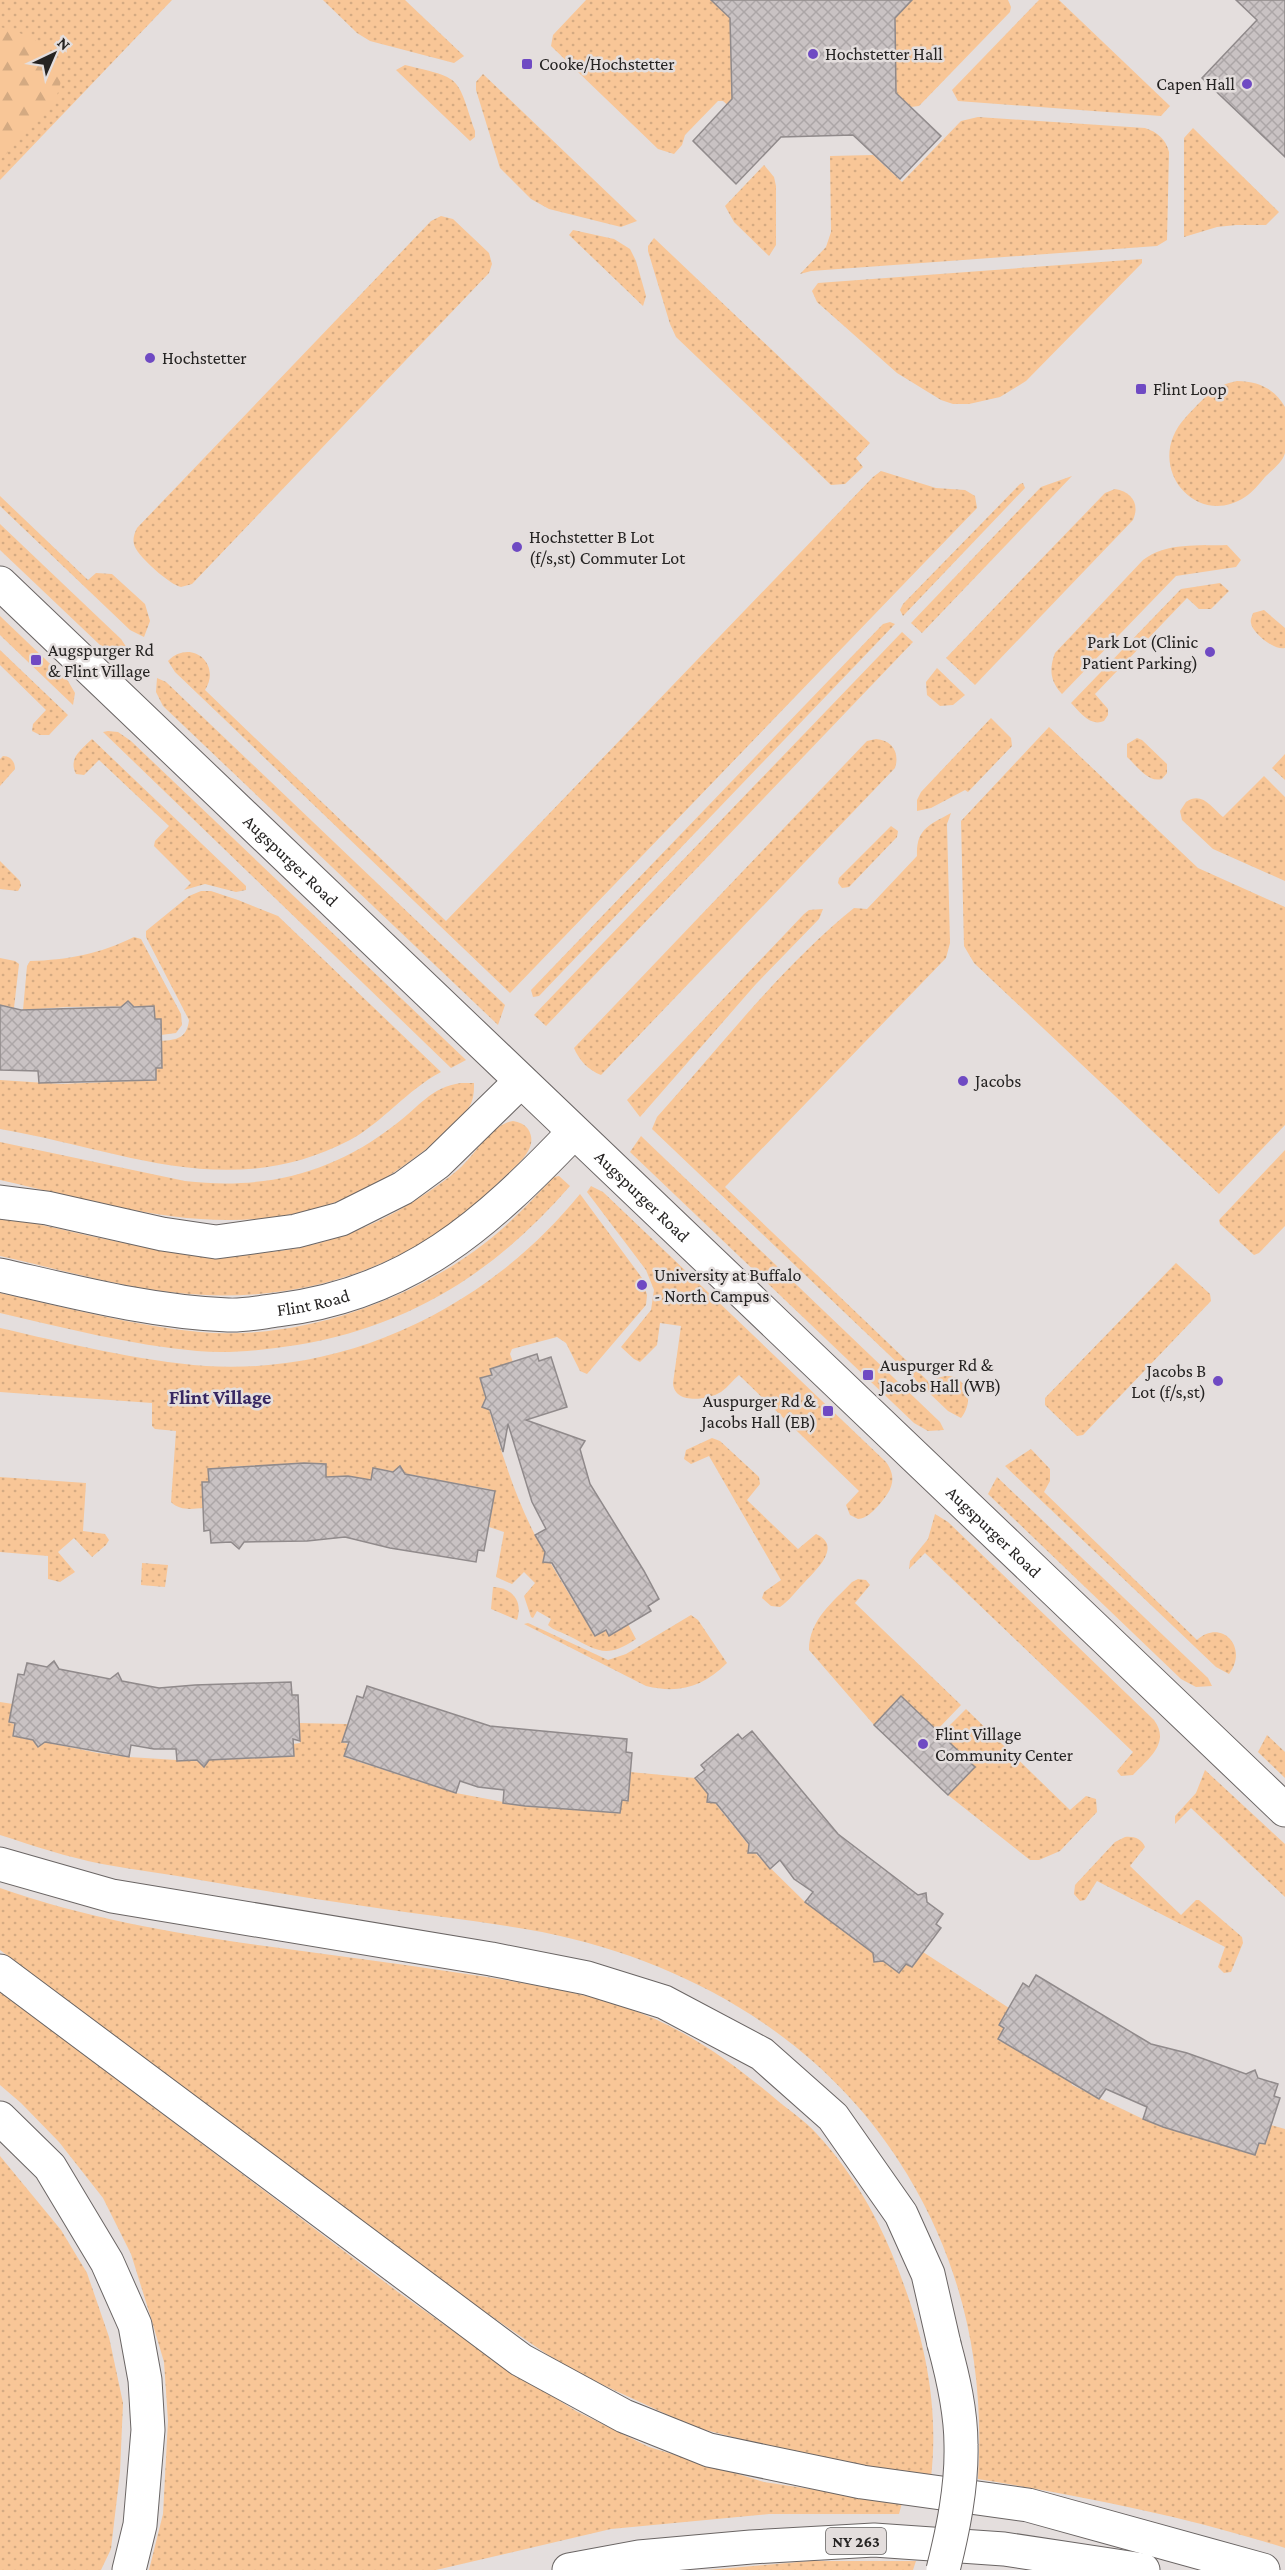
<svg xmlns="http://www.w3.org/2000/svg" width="1285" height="2570" font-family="'Crimson Pro',serif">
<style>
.grass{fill:url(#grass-dots)}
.forest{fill:url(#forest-firs)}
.building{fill:url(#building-cross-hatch);stroke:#908a8b;stroke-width:1.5}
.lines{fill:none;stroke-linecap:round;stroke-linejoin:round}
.secondary-casing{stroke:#6a6564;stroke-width:35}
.primary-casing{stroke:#6a6564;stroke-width:35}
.secondary{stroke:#fff;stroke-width:33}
.primary{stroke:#fff;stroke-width:33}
.primary-bridge-casing{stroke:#6a6564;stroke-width:35;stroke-linecap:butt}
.primary-bridge{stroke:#fff;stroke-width:33}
.poi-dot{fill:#6f4ac3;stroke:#e4dedd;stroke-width:2}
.labels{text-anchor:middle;stroke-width:5;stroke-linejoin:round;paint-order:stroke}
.shield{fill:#e4dedd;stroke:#5e5b5a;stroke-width:1.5}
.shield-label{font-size:16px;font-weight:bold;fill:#252322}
.poi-label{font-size:18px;fill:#252322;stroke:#e4dedd;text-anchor:start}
.street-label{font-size:18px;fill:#252322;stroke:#e4dedd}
.neighbourhood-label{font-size:20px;font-weight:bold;fill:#372661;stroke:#e4dedd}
</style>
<defs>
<pattern id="grass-dots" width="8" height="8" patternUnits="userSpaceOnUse" patternTransform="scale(1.5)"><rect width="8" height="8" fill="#f8c697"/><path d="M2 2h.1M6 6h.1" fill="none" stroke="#d4aa82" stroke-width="1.8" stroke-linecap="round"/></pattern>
<pattern id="forest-firs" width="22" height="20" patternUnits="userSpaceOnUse" patternTransform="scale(1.5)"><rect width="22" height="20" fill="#f8c697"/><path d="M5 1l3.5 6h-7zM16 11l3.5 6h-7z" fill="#d4aa82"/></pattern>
<pattern id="building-cross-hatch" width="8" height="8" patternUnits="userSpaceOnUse" patternTransform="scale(1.5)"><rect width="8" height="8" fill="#c9c2c3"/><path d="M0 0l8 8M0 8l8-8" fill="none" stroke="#aca6a7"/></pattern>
</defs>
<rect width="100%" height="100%" fill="#e4dedd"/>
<!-- grass -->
<g class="grass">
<polygon points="0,0 172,0 0,180"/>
<polygon points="323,0 405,0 464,56 454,63 370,41 357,33"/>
<polygon points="586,0 711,0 730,7 733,110 723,101 718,101 685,135 682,145 674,154 658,149 551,46 553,35"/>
<polygon points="894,0 1008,0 1011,7 1010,12 919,106 911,107 905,101 897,110"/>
<polygon points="1039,0 1059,0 1170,106 1161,116 958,101 952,90"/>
<path d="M405 65C463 79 456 75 475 131V137L470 141 396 70Z"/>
<polygon points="483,74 637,221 621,227 549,209 531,199 500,168 476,90 476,82"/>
<path d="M978 117 1145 128C1157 132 1166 139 1169 152L1167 240 1157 246 811 271 800 274 826 247 831 232 830 156 873 155 902 182 961 121Z"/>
<polygon points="1193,128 1279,212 1266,225 1236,225 1217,227 1184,237 1184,138"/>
<polygon points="764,165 774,177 776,186 776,245 769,256 734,222 725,206"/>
<path d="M441 216 453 219 489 253 492 264 489 273 192 584 181 587C170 585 139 557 135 547 132 540 134 534 137 528L431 221Z"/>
<polygon points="573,230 614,239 630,249 636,261 646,296 643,306 569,235"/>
<polygon points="654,238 870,443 856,458 863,467 845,484 831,485 676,337 670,324 648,251 648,246"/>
<polygon points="1142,259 1142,263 1026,381 1000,397 969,404 953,404 941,400 897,373 817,302 812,291 818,283"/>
<path d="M1237 381C1258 381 1275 389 1285 407 1285 421 1285 440 1285 453 1283 462 1271 471 1265 477 1259 484 1253 492 1245 497 1196 530 1141 465 1186 417 1202 400 1214 385 1237 381Z"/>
<path d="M881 471 936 488 965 490 975 496 977 508 510 993 175 672 168 661C191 638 222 664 205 690L446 921 873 477Z"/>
<polygon points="1072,476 922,633 911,623 1041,487"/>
<polygon points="1023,483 1025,488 903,616 900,610 903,604 1020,484"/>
<path d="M1115 489C1132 492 1140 504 1133 520L975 685 946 658 1105 493Z"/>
<polygon points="0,496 88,580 96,573 112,574 145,604 150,621 144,637 130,630 0,506"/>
<polygon points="0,524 121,639 127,648 113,650 100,645 0,550"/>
<path d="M1227 545 1241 560 1236 567 1176 576 1062 694C1050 681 1049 669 1055 653L1143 560C1166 542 1199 546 1227 545Z"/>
<path d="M1220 583 1229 591 1211 609H1199L1187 598 1095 694 1108 709V715L1104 721C1090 727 1080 712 1071 703L1181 589Z"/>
<path d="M1264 610 1285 628V648C1275 651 1252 633 1251 623 1250 619 1252 617 1253 613Z"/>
<polygon points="0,616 68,681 75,693 73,705 0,635"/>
<polygon points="890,622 895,624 539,996 533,997 531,990 883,624"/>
<polygon points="902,632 913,642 546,1026 534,1015"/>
<polygon points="0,650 68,715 49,735 40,735 32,731 33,724 46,710 0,665"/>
<polygon points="937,668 965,695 953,705 940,706 927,695 926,682"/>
<polygon points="157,678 166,682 505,1005 498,1025 163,706 156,692"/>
<polygon points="991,718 1011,738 1012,746 968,792 965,790 931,808 917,811 917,800 921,792"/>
<polygon points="1049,727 1198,868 1285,907 1285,1125 1219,1194 974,963 964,946 961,821"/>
<polygon points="108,731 118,732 131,741 466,1060 451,1068 103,732"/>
<path d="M1137 738 1142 740 1167 764V773L1162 779C1148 783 1137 766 1127 757V744Z"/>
<path d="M92 739 246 886V890L236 892 205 884 184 890 191 883 154 846 155 841 169 826 99 760 84 775 76 774C68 758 81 750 92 739Z"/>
<path d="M876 739C892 740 900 753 895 768L601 1075C588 1070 579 1060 574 1048L867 741Z"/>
<polygon points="1285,754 1285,780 1272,768"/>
<path d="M3 756C10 756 15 761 15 769L0 786V759Z"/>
<path d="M1264 776 1285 797V881L1213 849 1182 820 1180 811 1186 802C1202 791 1211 807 1223 817Z"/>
<path d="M951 813 947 824 950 943 946 958 725 1187 930 1383C955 1362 981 1392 961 1418L948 1411 652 1129 657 1117C720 1047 781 967 854 908L867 909 917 856C916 828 930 825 951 813Z"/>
<polygon points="891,826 898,831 897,837 849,887 842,888 838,883 839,878"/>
<polygon points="0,861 20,881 21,886 18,891 0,889"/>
<path d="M201 891H211L238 900 278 916 441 1072C407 1090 383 1122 350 1140 229 1203 123 1150 0 1129V1080L61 1084 156 1080V1068L162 1067 161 1041C177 1040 187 1038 189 1020L146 937V931L189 896Z"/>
<polygon points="823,909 819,919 756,984 640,1117 627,1100 804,914 809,910"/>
<path d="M134 937 141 939 181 1014 182 1025 176 1033 161 1035V1019H155L154 1006 67 1007 23 1010 27 966 30 961C67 960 100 954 134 937Z"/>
<polygon points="0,958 15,961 19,964 14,1008 0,1005"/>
<path d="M461 1083H474C474 1089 474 1095 472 1101 467 1116 435 1143 421 1153 405 1165 387 1178 368 1188 246 1250 125 1208 0 1180V1142L185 1181C265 1190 332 1174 396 1124 419 1107 431 1087 461 1083Z"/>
<path d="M513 1121C519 1122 524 1124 528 1129 541 1149 513 1168 501 1180 417 1268 298 1306 178 1293 118 1287 59 1269 0 1256V1215C151 1250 278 1289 419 1198 433 1189 446 1180 459 1169 474 1156 493 1123 513 1121Z"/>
<polygon points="641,1136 940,1422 944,1430 928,1431 914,1423 630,1152"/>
<polygon points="1285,1150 1285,1226 1259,1253 1254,1255 1220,1224 1219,1220"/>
<path d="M559 1176 570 1186C495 1272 411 1326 297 1345 264 1350 230 1354 197 1351 131 1345 65 1328 0 1313V1293C66 1307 133 1326 200 1332 297 1341 409 1302 485 1243 510 1224 532 1200 554 1177Z"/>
<path d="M591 1186 603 1192 886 1462C899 1480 890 1492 878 1506 872 1512 867 1518 858 1519L850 1515 846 1505 859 1491 739 1375C733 1380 728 1387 721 1392 708 1400 674 1405 673 1383L681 1326 660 1323 657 1345 640 1362 634 1359 621 1347 651 1310 654 1290 646 1270 587 1192Z"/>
<path d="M580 1194 642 1278 647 1295 646 1305 587 1374 580 1371 566 1343 557 1337 512 1349 510 1354 513 1362 491 1369 492 1375 480 1379C496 1432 509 1485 535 1535 553 1569 575 1603 595 1636L606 1630 609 1636 628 1624 636 1639C606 1659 598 1651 569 1636 562 1632 554 1631 548 1625L551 1619 537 1611 533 1618 531 1617 524 1596 535 1583 524 1572 512 1584 496 1577 504 1532 489 1527 493 1504 487 1502 489 1489 437 1480 435 1492 423 1490 425 1477 374 1468 371 1480 333 1486 332 1477H326V1465L239 1466 208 1469 209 1482H202L203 1508C192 1509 180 1511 171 1502L176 1431 155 1429 152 1426V1403L0 1392V1328C65 1343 139 1361 206 1366 351 1375 490 1305 580 1194Z"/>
<polygon points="1176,1263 1210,1294 1211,1301 1083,1435 1077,1436 1045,1405 1045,1398"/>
<path d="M712 1438 720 1441 759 1477 760 1484 747 1500 798 1549 816 1534C843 1546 816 1570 804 1583 796 1591 789 1601 780 1607L771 1606 762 1598 764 1592 781 1580 709 1456 691 1464 684 1459 686 1450Z"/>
<path d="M1031 1449 1050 1469V1481L1044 1492 1197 1640C1222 1618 1249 1648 1229 1674L1216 1667 1005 1466Z"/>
<polygon points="0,1477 86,1483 83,1531 105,1534 109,1540 106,1545 92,1557 74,1538 58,1552 75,1572 60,1582 48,1579 48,1556 0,1552"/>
<polygon points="997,1477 1208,1678 1212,1686 1196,1687 1181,1679 988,1494"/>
<path d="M935 1514 948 1522 1154 1720C1171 1743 1148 1759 1133 1775L1121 1776 1117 1771 1133 1752 925 1553 909 1569 910 1561 928 1539Z"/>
<polygon points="142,1563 168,1565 165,1587 141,1585"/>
<path d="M858 1579 866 1580 870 1585 855 1603 961 1705 937 1730 901 1697 874 1725 809 1650C809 1620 833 1602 852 1582Z"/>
<path d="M493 1587C513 1588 523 1601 517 1620L491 1609Z"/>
<path d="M691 1615 698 1620 727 1663C703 1687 679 1694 646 1686L524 1624 528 1623 608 1660 626 1654Z"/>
<path d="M0 1702 13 1704 10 1722 45 1742 98 1753 129 1757 208 1762 209 1760 294 1756 293 1744 300 1743 299 1723 348 1724 342 1742 348 1744 344 1757 456 1793 525 1806 620 1813 622 1800 628 1801 630 1772 695 1778 755 1853 805 1902 899 1973 906 1964 912 1967 923 1952 1009 2008 999 2025 1004 2028 998 2039 1071 2082 1072 2085 1143 2119 1255 2155 1259 2143 1265 2144 1271 2125 1285 2129V2548C1185 2516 1081 2496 978 2479 985 2369 964 2269 907 2174 827 2041 691 1962 542 1932 488 1922 432 1916 377 1908 318 1900 259 1890 200 1880 168 1874 135 1870 102 1864 67 1857 34 1846 0 1835Z"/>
<polygon points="966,1709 1070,1810 1086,1796 1096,1799 1097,1812 1060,1851 1039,1860 1030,1860 948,1795 975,1767 941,1734"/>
<polygon points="1267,1735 1285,1752 1285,1778 1258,1752"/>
<polygon points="1205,1770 1285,1844 1285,1897 1191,1808 1175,1824 1175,1816 1196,1793"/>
<path d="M1125 1837C1134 1836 1142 1839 1145 1847L1130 1866 1181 1915 1196 1900H1199L1242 1937 1243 1943 1231 1972 1224 1973 1218 1967 1225 1947 1097 1881 1085 1900 1080 1901 1074 1894 1075 1885 1115 1842Z"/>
<path d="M0 1888C145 1939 302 1948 453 1972 511 1981 569 1988 624 2007 682 2026 732 2062 778 2101 790 2111 805 2121 816 2133 848 2167 874 2210 892 2254 922 2327 940 2399 931 2478L782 2450 694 2427 588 2378 548 2355 438 2280 0 1950Z"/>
<polygon points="0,1991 398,2292 493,2359 576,2411 649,2447 764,2482 902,2503 899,2514 769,2514 611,2529 436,2570 149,2570 163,2514 168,2421 164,2362 151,2318 131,2254 103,2198 59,2142 21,2103 0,2085"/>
<polygon points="0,2156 61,2230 87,2273 109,2337 123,2403 120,2472 111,2549 101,2570 0,2570"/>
<polygon points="810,2561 916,2561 913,2570 708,2570"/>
</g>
<!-- forest -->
<path class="forest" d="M0 27C43 38 80 61 50 108L0 160Z"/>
<!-- building -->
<g class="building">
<polygon points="711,0 912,0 895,18 896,93 941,136 900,179 853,135 781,137 736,184 693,141 732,99 730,18"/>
<polygon points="1236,0 1285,0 1285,157 1202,78 1257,20"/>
<polygon points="128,1001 134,1007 154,1006 155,1019 161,1019 162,1068 156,1068 156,1080 39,1083 38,1071 0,1070 0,1005 21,1010 121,1007"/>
<polygon points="537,1354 539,1361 551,1357 567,1407 526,1420 585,1441 580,1449 590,1484 644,1571 659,1599 648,1606 651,1611 609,1636 606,1630 595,1636 552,1563 543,1562 545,1552 535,1535 546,1529 532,1502 508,1424 503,1452 490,1410 482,1407 486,1398 480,1378 492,1375 490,1369"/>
<polygon points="304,1463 326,1464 326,1477 348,1476 371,1480 373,1468 393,1472 400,1466 405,1474 495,1491 484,1551 478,1550 476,1562 390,1548 345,1537 307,1541 244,1542 239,1549 231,1542 211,1543 210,1530 204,1531 202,1482 209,1482 208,1469"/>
<polygon points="54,1661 59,1669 110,1679 118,1673 122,1681 159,1688 195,1685 291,1682 292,1695 298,1695 300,1741 293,1739 294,1756 209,1760 204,1767 197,1760 177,1761 176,1749 154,1749 131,1745 129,1757 45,1742 38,1747 33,1740 13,1736 15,1723 9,1722 18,1674 24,1675 27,1663 47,1667"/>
<polygon points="367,1686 490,1726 627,1739 626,1752 632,1753 628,1801 622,1800 620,1813 525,1806 503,1803 504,1790 478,1787 460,1781 456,1793 344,1756 349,1742 342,1742 348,1724 357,1696 363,1698"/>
<polygon points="901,1696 975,1767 948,1795 874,1725"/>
<polygon points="752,1731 838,1834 918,1895 926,1893 927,1902 943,1914 936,1924 941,1928 912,1967 906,1964 899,1973 883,1961 874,1962 873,1953 805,1902 813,1892 794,1879 780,1860 770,1869 757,1853 748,1853 749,1844 729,1819 716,1803 707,1802 708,1794 695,1778 705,1770 701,1765 738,1734 742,1739"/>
<polygon points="1036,1975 1151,2044 1187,2053 1246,2074 1255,2070 1258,2078 1278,2084 1274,2096 1280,2098 1265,2144 1259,2143 1255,2155 1163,2127 1143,2119 1147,2107 1106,2089 1099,2099 998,2039 1004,2028 999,2025 1023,1983 1029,1987"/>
</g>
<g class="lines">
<defs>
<g id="secondary">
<path id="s1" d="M0 583 1285 1810"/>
<polyline points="0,1202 47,1208 162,1234 216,1242 296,1231 341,1219 403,1188 437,1163 521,1081"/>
<path id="s2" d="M0 1275C75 1292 151 1312 228 1315 244 1316 262 1312 278 1310 409 1294 486 1224 574 1132"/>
</g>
<g id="primary">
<polyline points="0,1864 112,1896 491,1959 587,1978 664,2002 762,2054 833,2117 901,2214 928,2274 944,2344"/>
<polyline points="0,1971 521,2360 624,2416 709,2450 862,2482 1028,2505 1263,2570"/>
<polyline points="0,2118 50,2167 107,2262 135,2325 145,2380 148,2430 140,2525 129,2570"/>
<polyline points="569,2570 639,2557 751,2547 874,2540 1004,2549 1143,2570"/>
</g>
</defs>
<!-- secondary casing -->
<use href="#secondary" class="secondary-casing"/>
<!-- primary casing -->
<use href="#primary" class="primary-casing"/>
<!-- secondary -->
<use href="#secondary" class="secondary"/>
<!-- primary -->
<use href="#primary" class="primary"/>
<defs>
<path id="primary-bridge" d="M943 2570C953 2530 962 2487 961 2445 961 2411 953 2377 944 2344"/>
</defs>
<!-- primary-bridge casing -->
<use href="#primary-bridge" class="primary-bridge-casing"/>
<!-- primary-bridge -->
<use href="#primary-bridge" class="primary-bridge"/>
</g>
<!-- markers -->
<g class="poi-dot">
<circle cx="813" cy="54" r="6"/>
<rect x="521" y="58" width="12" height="12" rx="3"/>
<circle cx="1247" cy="84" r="6"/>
<circle cx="150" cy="358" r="6"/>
<rect x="1135" y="383" width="12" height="12" rx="3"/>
<circle cx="517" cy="547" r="6"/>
<circle cx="1210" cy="652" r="6"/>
<rect x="30" y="654" width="12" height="12" rx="3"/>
<circle cx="963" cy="1081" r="6"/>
<circle cx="642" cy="1285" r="6"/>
<rect x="862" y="1369" width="12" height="12" rx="3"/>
<circle cx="1218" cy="1381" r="6"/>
<rect x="822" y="1405" width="12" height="12" rx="3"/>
<circle cx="923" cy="1744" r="6"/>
</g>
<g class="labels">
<!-- shield labels -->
<rect class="shield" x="826" y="2528" width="60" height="26" rx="4.5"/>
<g class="shield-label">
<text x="856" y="2547">NY 263</text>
</g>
<!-- poi labels -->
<g class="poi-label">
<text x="825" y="60">Hochstetter Hall</text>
<text x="539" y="70">Cooke/Hochstetter</text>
<text x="1235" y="90" text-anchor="end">Capen Hall</text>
<text x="162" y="364">Hochstetter</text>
<text x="1153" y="395">Flint Loop</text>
<text x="529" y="543">Hochstetter B Lot<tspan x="529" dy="21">(f/s,st) Commuter Lot</tspan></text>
<text x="1198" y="648" text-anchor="end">Park Lot (Clinic<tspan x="1198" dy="21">Patient Parking)</tspan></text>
<text x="48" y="656">Augspurger Rd<tspan x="48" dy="21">&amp; Flint Village</tspan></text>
<text x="975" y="1087">Jacobs</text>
<text x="654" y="1281">University at Buffalo<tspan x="654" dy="21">- North Campus</tspan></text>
<text x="880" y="1371">Auspurger Rd &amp;<tspan x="880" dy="21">Jacobs Hall (WB)</tspan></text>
<text x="1206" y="1377" text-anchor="end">Jacobs B<tspan x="1206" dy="21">Lot (f/s,st)</tspan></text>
<text x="816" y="1407" text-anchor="end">Auspurger Rd &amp;<tspan x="816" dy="21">Jacobs Hall (EB)</tspan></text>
<text x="935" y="1740">Flint Village<tspan x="935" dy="21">Community Center</tspan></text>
</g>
<!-- street labels -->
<g class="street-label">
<text dy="6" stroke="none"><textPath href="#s1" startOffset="402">Augspurger Road</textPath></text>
<text dy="6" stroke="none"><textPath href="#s1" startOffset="888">Augspurger Road</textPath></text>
<text dy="6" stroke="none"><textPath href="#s2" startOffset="318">Flint Road</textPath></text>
<text dy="6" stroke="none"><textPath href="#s1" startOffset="1374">Augspurger Road</textPath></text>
</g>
<!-- neighbourhood labels -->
<g class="neighbourhood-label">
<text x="220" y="1404">Flint Village</text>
</g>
</g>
<!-- north arrow -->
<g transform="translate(54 54) rotate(44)" stroke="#e4dedd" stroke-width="4.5" paint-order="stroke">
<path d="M0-4.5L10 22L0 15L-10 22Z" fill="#252322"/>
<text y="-9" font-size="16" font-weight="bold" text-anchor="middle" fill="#252322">N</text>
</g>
</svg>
